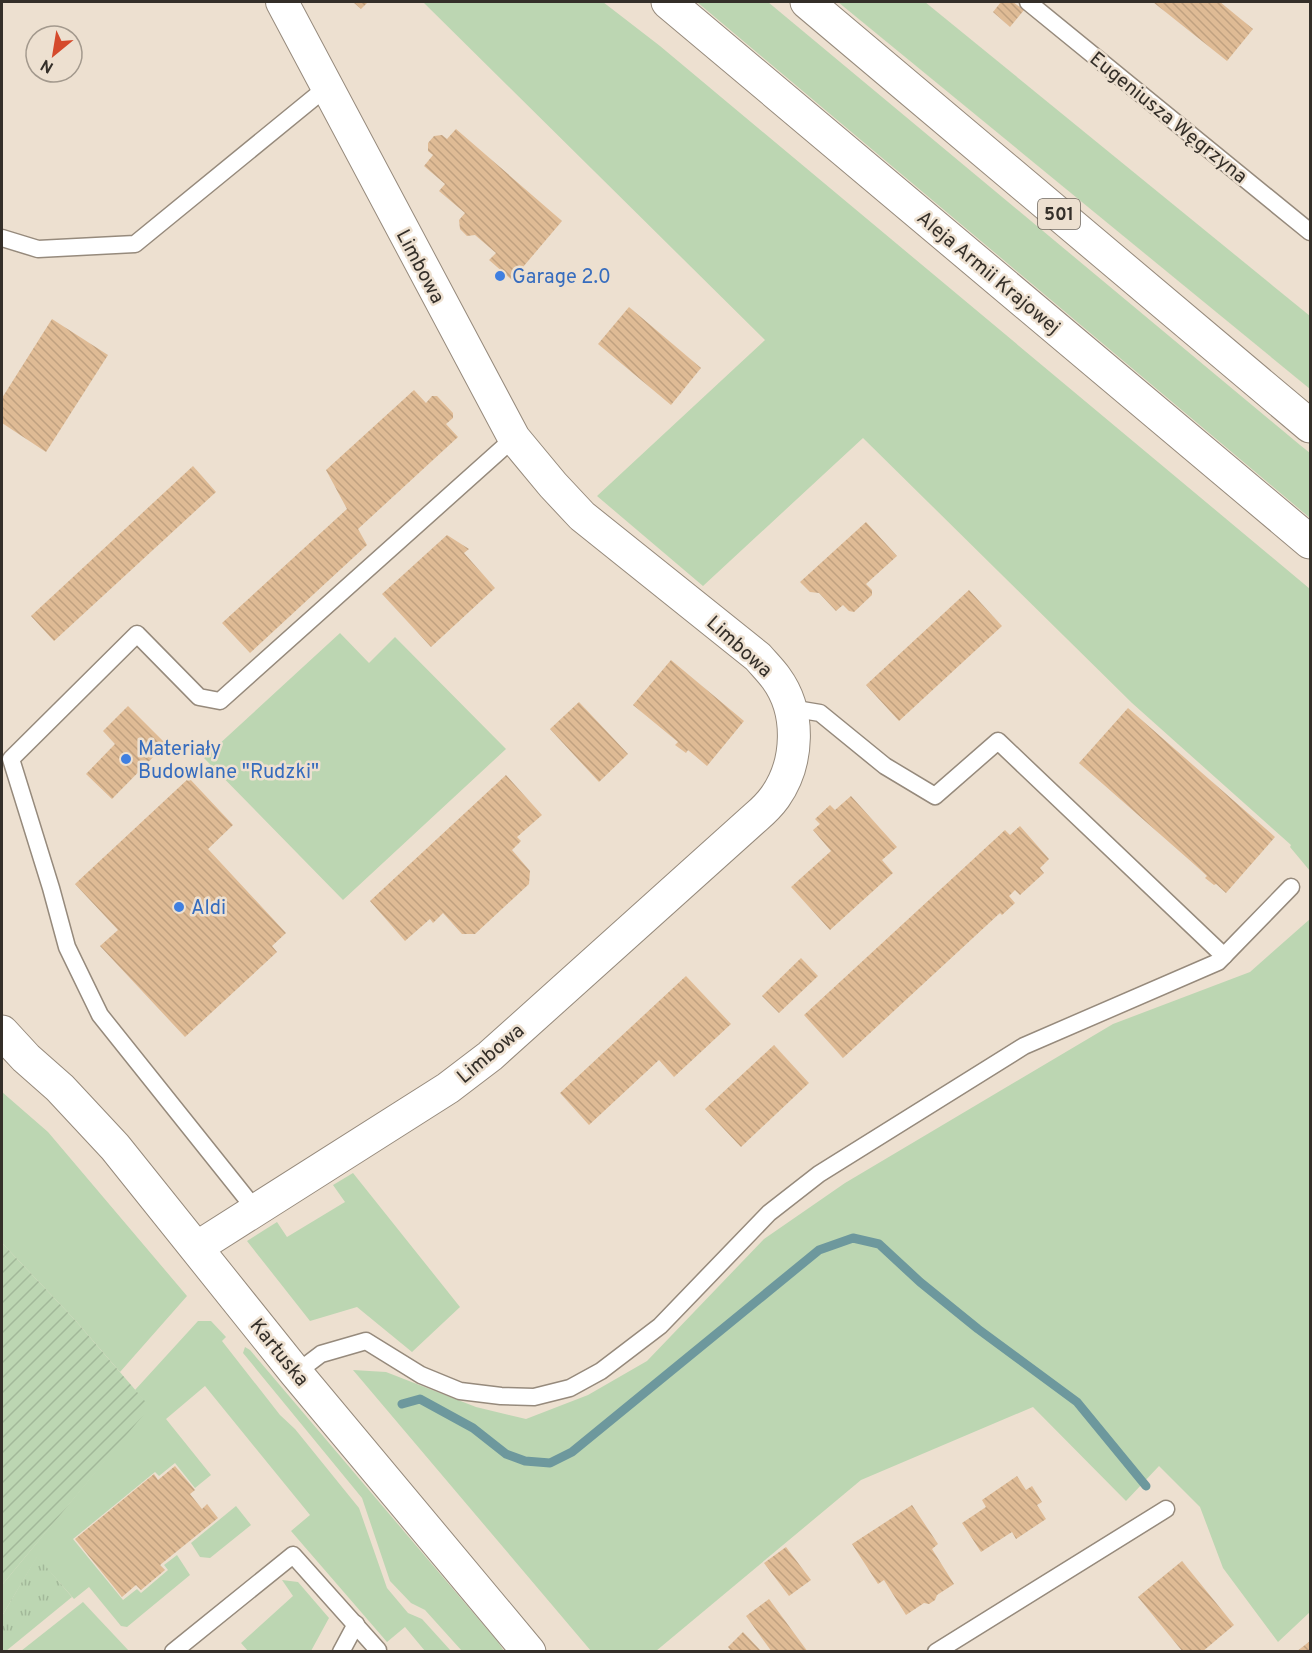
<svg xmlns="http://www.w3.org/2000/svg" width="1312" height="1653" font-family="Overpass,sans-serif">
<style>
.grass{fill:#bcd6b2}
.park{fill:url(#park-tufts)}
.garden{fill:url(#garden-furrows)}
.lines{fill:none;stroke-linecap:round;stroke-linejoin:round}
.stream{stroke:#6d989d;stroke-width:9}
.building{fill:url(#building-back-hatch)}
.lane-casing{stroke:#968a7c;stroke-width:19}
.street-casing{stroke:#968a7c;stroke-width:34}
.secondary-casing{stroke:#968a7c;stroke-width:35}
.primary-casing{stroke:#968a7c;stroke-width:35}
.lane{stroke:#fff;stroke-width:16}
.street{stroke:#fff;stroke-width:32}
.secondary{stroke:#fff;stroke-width:33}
.primary{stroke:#fff;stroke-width:33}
.shop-dot{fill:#3f7fe0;stroke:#ede0d0;stroke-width:2}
.labels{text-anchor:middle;stroke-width:5;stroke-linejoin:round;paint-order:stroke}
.shield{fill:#ede0d0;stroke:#6c645b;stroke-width:1.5}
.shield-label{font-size:18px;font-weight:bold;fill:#342f29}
.street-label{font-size:20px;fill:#342f29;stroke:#ede0d0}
.shop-label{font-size:20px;fill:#366cbe;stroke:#ede0d0;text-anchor:start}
</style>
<defs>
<pattern id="park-tufts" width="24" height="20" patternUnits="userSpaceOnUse" patternTransform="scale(1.5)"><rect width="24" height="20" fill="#bcd6b2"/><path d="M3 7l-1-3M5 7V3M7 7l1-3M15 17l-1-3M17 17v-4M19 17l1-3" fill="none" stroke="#a2b899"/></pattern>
<pattern id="garden-furrows" width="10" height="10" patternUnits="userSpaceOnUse" patternTransform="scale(1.5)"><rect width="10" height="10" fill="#bcd6b2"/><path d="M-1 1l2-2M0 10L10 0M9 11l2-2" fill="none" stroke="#a2b899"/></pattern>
<pattern id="building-back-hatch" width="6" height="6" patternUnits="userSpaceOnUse" patternTransform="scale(1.5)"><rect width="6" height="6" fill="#dfbb95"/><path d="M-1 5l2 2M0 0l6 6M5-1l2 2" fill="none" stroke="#c0a180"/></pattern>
</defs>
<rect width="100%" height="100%" fill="#ede0d0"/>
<!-- grass -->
<g class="grass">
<polygon points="423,2 603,2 660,46 1310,589 1310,871 1290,847 1291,845 1132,703 863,438 703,586 597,496 765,340"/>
<polygon points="697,2 768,2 1300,445 1310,453 1310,518"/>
<polygon points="838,2 925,2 1310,316 1310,389"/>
<polygon points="340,633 369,663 395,637 506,749 343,900 204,758"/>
<polygon points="1310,919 1310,1612 1278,1642 1223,1568 1200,1507 1159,1466 1126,1501 1033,1407 861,1480 656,1651 591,1651 353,1370 386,1372 476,1407 526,1419 588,1395 647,1361 764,1239 845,1183 1113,1024 1250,972"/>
<polygon points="2,1092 48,1132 187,1296 120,1372 76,1321 2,1243"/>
<polygon points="353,1173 460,1307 412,1352 357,1307 310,1321 247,1241 277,1222 287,1237 345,1202 333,1185"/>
<polygon points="198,1321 211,1321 226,1337 222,1341 280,1415 295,1429 359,1508 387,1588 408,1613 422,1619 451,1651 425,1651 405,1627 387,1642 291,1531 310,1515 205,1386 166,1419 211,1475 195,1488 175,1463 159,1476 155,1472 73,1539 123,1600 137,1589 141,1593 168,1570 164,1565 177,1555 190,1575 127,1627 121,1626 89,1587 74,1599 37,1557 2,1616 2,1585 149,1407 135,1390"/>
<polygon points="245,1347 250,1350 498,1642 504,1651 462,1651 425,1610 411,1603 390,1581 362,1498 243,1353"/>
<polygon points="236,1506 251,1525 210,1558 200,1557 191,1543"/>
<polygon points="282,1580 298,1582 329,1618 311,1651 248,1651 241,1643 293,1596"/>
<polygon points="83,1602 129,1651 21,1651"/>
</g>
<!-- park -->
<polygon class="park" points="37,1556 72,1597 6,1651 2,1651 2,1616"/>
<!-- garden -->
<polygon class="garden" points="2,1243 76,1321 150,1407 2,1585"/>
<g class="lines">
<!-- stream -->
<polyline class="stream" points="402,1404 420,1399 473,1428 506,1454 525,1461 550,1463 572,1452 819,1250 853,1238 879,1244 920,1282 978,1329 1077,1402 1146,1486"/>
</g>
<!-- building -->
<g class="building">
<polygon points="353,2 368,2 361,9"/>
<polygon points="1001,2 1013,2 1024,10 1010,27 993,12"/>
<polygon points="1153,2 1220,2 1253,29 1227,61"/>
<polygon points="456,129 562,221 512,280 489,260 496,253 475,235 467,236 460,229 459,220 465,213 439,191 445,184 424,166 433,155 428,151 428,143 434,136 442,135 447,139"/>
<polygon points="629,307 701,368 671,405 598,344"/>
<polygon points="52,319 108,355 46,452 2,423 2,398"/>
<polygon points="414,390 426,403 432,396 437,396 453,413 453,418 446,424 458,437 358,529 367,545 250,653 222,623 347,509 326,470"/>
<polygon points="193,466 216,492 54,641 31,616"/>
<polygon points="866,522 897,556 866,584 872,590 872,595 854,612 849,611 843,605 836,611 819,593 810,592 800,582"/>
<polygon points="447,535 469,549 464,553 495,588 431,647 382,594"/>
<polygon points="969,590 1002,626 899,721 866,685"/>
<polygon points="671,660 744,721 707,766 688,750 686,753 675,745 678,742 633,705"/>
<polygon points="579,702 628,754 599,782 550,729"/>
<polygon points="128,706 166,744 112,799 86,774 115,744 103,731"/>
<polygon points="1128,708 1275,837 1226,893 1216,884 1214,885 1205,878 1207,876 1195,865 1079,763"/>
<polygon points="506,775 542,815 517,837 521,841 512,850 530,871 529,884 475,934 462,934 443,913 433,923 430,919 405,941 370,901"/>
<polygon points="189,778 233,825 208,849 286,933 272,946 277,952 185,1037 100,946 118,930 75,884"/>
<polygon points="851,796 897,847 882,860 893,873 830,930 791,887 831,851 813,830 820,824 815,819 830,805 835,810"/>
<polygon points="1020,826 1049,859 1040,868 1044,873 1020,895 1015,890 1009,896 1015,903 1002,915 1000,913 843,1058 804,1015 1005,830 1010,835"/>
<polygon points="801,958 818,976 779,1013 762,996"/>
<polygon points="686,976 731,1024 674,1077 659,1060 589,1125 560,1093"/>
<polygon points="774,1045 809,1083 741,1147 705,1109"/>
<polygon points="175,1466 195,1490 190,1494 202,1509 207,1504 218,1518 160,1565 165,1570 141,1590 136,1585 122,1597 75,1539 154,1474 158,1480"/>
<polygon points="1017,1476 1026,1490 1032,1486 1042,1502 1037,1505 1046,1519 1016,1539 1012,1532 981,1552 962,1523 986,1507 982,1500"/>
<polygon points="912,1505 938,1544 932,1549 954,1584 937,1595 935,1600 929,1604 924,1603 906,1615 884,1580 878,1584 852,1544"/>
<polygon points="786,1547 811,1580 789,1596 764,1563"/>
<polygon points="1182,1561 1234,1625 1202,1652 1183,1652 1138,1597"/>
<polygon points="769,1599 808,1652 772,1652 746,1616"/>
<polygon points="743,1632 762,1652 732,1652 728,1647"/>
<polygon points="1310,1641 1310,1652 1296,1652"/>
</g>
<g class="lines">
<defs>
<g id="lane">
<polyline points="1028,2 1310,232"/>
<polyline points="2,238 38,249 135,244 327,87"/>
<polyline points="790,708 820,713 885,766 935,796 998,741 1224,956"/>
<polyline points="255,1209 100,1015 67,947 51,888 11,759 137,634 199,697 220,701 514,438"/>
<polyline points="296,1373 321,1354 366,1341 421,1375 460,1391 501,1396 534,1397 570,1388 601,1371 660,1326 769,1213 819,1174 1024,1046 1218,962 1291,887"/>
<polyline points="173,1652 293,1555 378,1650"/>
<polyline points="341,1652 356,1624"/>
<polyline points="936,1652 1166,1509"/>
</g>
<path id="street" d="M196 1248 448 1088 490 1056 756 817C763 811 770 804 775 797 799 763 801 712 776 678 771 671 764 664 758 657L582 516 553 485 514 438 282 2"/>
<polyline id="secondary" points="2,1032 26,1058 60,1088 115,1147 296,1373 529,1652"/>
<g id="primary">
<polyline points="668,2 1310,542"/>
<polyline points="807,2 1310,426"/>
</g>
</defs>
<!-- lane casing -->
<use href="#lane" class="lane-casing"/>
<!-- street casing -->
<use href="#street" class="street-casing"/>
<!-- secondary casing -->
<use href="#secondary" class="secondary-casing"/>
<!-- primary casing -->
<use href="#primary" class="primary-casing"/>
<!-- lane -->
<use href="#lane" class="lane"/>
<!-- street -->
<use href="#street" class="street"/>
<!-- secondary -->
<use href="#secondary" class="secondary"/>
<!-- primary -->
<use href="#primary" class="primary"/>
</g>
<!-- markers -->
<g class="shop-dot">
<circle cx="500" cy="276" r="6"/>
<circle cx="126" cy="759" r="6"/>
<circle cx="179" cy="907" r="6"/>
</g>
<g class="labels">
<!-- shield labels -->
<rect class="shield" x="1038" y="199" width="42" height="30" rx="4.5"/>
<g class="shield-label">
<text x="1059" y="220">501</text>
</g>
<!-- street labels -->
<g class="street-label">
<text transform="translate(1169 117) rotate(39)" y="7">Eugeniusza Węgrzyna</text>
<text transform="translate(421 266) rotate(62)" y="7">Limbowa</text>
<text transform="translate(989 272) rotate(40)" y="7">Aleja Armii Krajowej</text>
<text transform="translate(740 646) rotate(42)" y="7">Limbowa</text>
<text transform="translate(490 1053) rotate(-40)" y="7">Limbowa</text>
<text transform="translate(280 1352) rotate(51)" y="7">Kartuska</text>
</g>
<!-- shop labels -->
<g class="shop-label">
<text x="512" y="283">Garage 2.0</text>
<text x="138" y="755">Materiały<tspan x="138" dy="23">Budowlane "Rudzki"</tspan></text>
<text x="191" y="914">Aldi</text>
</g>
</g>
<!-- border -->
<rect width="1312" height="1653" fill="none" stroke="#342f29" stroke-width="6"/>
<!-- north arrow -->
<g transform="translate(54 54) rotate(210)"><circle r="28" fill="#ede0d0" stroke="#a3998d" stroke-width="1.5"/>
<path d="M0-4.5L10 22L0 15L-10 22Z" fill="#d54a2c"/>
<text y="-9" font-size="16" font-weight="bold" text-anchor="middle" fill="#342f29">N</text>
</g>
</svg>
